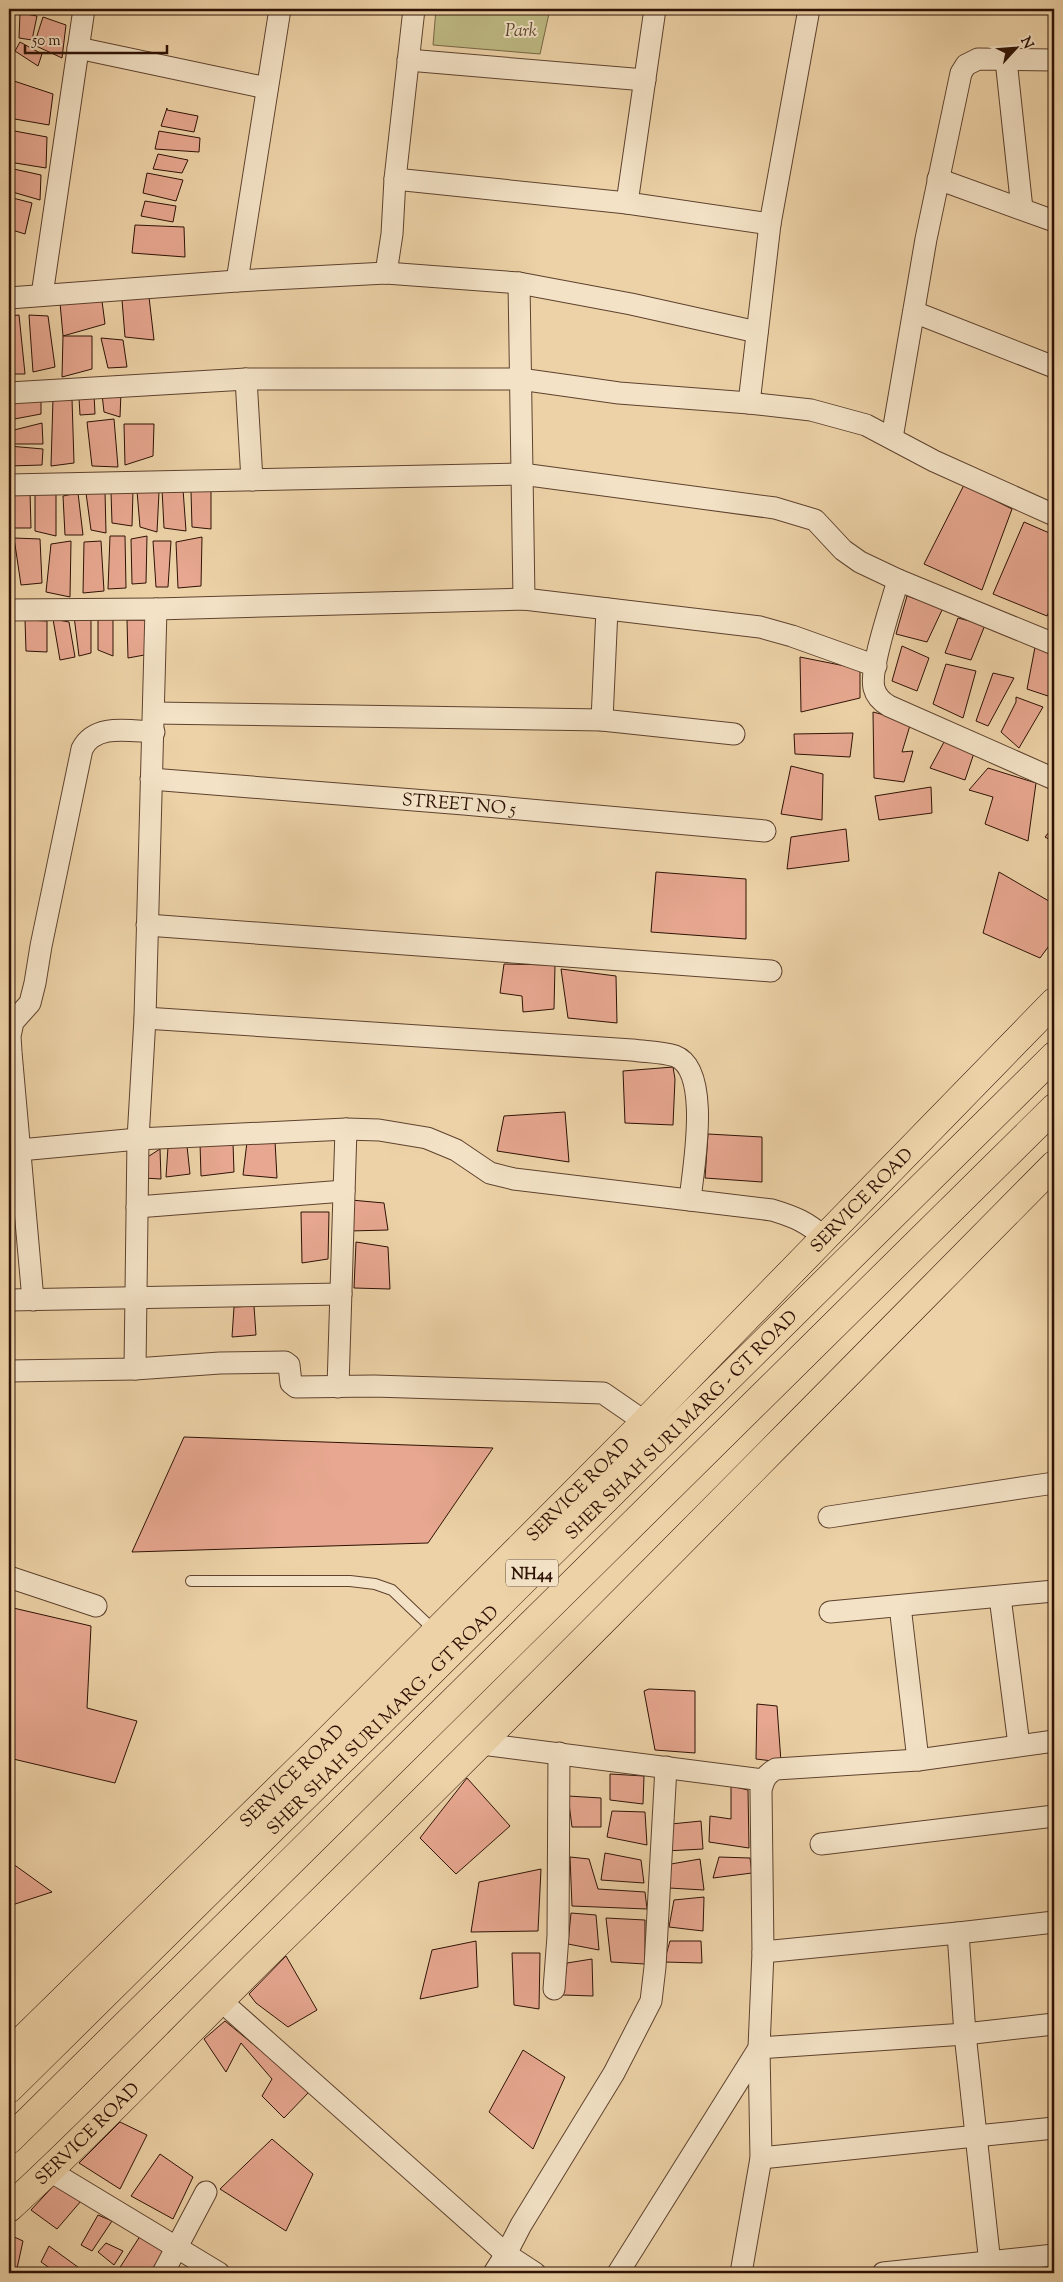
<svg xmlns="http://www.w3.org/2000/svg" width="1063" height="2282" font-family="'Sorts Mill Goudy',serif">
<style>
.green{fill:#beba83;stroke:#766644}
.building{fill:#e7a790;stroke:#2e1205}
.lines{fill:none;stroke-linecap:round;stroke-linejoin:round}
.service-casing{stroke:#5e422e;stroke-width:12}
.minor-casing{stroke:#5e422e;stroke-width:23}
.primary-casing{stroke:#2e1205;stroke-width:29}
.trunk-casing{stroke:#2e1205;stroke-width:29}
.service{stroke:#f3e2c6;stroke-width:10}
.minor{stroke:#f3e2c6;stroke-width:21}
.primary{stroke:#edd2a7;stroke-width:28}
.trunk{stroke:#edd2a7;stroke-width:28}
.labels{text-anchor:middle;stroke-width:4;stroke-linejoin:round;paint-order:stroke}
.shield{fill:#f3e2c6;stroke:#69503f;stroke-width:1}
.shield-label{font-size:16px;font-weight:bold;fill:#2e1205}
.park-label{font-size:18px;font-style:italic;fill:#59442b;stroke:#f3e2c6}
.street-label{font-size:18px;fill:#2e1205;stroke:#f3e2c6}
</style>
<rect width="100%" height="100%" fill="#edd2a7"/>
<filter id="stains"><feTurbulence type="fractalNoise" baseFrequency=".004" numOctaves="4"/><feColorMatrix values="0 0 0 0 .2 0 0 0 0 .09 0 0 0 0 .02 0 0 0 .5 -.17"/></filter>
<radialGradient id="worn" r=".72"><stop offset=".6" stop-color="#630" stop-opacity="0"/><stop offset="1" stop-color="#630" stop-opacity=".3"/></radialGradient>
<!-- green -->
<polygon class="green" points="436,9 550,9 540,54 433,45"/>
<!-- building -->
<g class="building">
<polygon points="9,9 14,9 13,34 9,33"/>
<polygon points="20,13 37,16 32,40 19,38"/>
<polygon points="43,17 66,25 62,58 34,45"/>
<polygon points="20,42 42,54 38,66 15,51"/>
<polygon points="14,81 53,94 49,125 9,118"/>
<polygon points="167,108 167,110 198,116 194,132 161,126"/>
<polygon points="9,130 47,137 46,168 9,162"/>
<polygon points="159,131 200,138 199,152 155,149"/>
<polygon points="158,154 188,160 182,173 153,169"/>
<polygon points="9,168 41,175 40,200 9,191"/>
<polygon points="147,173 183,180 176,201 143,193"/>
<polygon points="9,197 32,203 25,234 9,229"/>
<polygon points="145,201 176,206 173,222 141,216"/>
<polygon points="135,225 184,227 185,257 132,253"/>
<polygon points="149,297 154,340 125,337 122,300"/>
<polygon points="102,301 105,324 63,336 60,303"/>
<polygon points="19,315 25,374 10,374 9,316"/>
<polygon points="29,315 48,316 55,367 33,372"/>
<polygon points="63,336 92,336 92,369 62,377"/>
<polygon points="101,338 123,340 127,367 108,368"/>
<polygon points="121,392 120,417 104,412 102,394"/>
<polygon points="94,394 95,414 80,415 79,398"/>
<polygon points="53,398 72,399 74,463 51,466"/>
<polygon points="9,400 41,401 41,414 9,420"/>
<polygon points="114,419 118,467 92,466 87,422"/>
<polygon points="42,423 43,444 9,444 10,431"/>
<polygon points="124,424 154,424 153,456 125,465"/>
<polygon points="9,446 43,449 42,465 9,466"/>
<polygon points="964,485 1012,509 982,590 924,564"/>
<polygon points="162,489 183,489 186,531 164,528"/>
<polygon points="211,490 211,529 192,527 191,491"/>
<polygon points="30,491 31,528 11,528 9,494"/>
<polygon points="56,491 56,536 35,531 35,493"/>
<polygon points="105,491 106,533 91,530 86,493"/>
<polygon points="133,491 132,526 112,523 111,492"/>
<polygon points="137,491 159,492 157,532 140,527"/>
<polygon points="78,493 83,535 65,535 63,496"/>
<polygon points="1024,522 1054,535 1054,601 1047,616 993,594"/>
<polygon points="110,536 125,536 126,588 108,589"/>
<polygon points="147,536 146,583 132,584 131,539"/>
<polygon points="202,537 201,586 178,588 176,542"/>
<polygon points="14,538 40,539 42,583 21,585"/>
<polygon points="71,541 70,597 46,592 51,544"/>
<polygon points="101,541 104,591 83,593 84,542"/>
<polygon points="153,541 171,541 168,587 156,587"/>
<polygon points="907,596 943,608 927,642 896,634"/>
<polygon points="74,616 91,616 91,653 79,656"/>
<polygon points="98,616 113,619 113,656 98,650"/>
<polygon points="958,618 985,625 971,660 945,653"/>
<polygon points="53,619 69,622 75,657 60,660"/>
<polygon points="25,620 47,621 47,652 26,651"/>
<polygon points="127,620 149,620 150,654 128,658"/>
<polygon points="1036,642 1054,651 1054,698 1027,689"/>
<polygon points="902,646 929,658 917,691 892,681"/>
<polygon points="800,657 860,669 860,698 801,712"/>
<polygon points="946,664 976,671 963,718 933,704"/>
<polygon points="993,673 1014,678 988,726 976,721"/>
<polygon points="1016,697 1043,707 1019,748 1001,732 1016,702"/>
<polygon points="873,712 911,722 902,752 913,751 904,782 874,778"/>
<polygon points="853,733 850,757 795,754 794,734"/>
<polygon points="944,742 974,753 965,780 930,768"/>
<polygon points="791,766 823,774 822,820 781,814"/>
<polygon points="988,768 1036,783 1028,841 985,824 993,797 969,790"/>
<polygon points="931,787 932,813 879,820 875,796"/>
<polygon points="1054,826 1054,842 1045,837"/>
<polygon points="846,829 849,861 787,869 791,837"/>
<polygon points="656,872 746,879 746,939 651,932"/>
<polygon points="999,872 1054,904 1054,939 1040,958 983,933"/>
<polygon points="504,964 555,965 554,1009 523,1012 522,996 500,993"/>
<polygon points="561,969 616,976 617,1023 568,1018"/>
<polygon points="673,1067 675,1079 673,1125 625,1123 623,1071"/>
<polygon points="565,1112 569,1162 497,1151 504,1116"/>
<polygon points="708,1134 762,1137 762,1182 705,1178"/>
<polygon points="275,1141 277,1178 243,1175 247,1142"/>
<polygon points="200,1143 233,1143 234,1172 201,1176"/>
<polygon points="187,1146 190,1174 166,1177 168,1147"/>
<polygon points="160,1149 161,1179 143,1178 146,1158"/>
<polygon points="351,1200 384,1203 388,1230 349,1231"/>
<polygon points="301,1212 329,1212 328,1259 302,1263"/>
<polygon points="356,1242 388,1247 390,1289 354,1288"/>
<polygon points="254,1306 256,1335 232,1337 234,1307"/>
<polygon points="184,1437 493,1448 428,1543 132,1552"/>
<polygon points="9,1607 91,1626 87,1708 137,1721 115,1783 9,1758"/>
<polygon points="649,1689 695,1691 695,1753 655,1750 644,1691"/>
<polygon points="757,1704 777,1706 781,1762 756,1759"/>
<polygon points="610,1774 644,1776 643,1804 610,1800"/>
<polygon points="467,1778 510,1826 456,1874 420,1838"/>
<polygon points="731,1786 748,1790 749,1848 709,1842 710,1816 731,1819"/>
<polygon points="568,1796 601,1798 601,1827 572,1827"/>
<polygon points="612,1811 645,1812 647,1845 607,1837"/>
<polygon points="701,1821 703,1849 666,1851 671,1824"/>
<polygon points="605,1853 641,1860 644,1883 601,1880"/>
<polygon points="570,1857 589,1859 598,1889 645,1892 647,1909 572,1906"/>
<polygon points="719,1857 750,1858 752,1873 713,1878"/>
<polygon points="700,1859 704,1890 669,1888 671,1864"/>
<polygon points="9,1861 52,1892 9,1906"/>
<polygon points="541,1869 538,1931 471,1932 479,1882"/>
<polygon points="704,1897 703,1931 669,1927 674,1900"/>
<polygon points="571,1913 596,1915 599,1950 568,1944"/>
<polygon points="606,1918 645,1920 645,1964 611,1962"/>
<polygon points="476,1941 478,1987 420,1999 432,1950"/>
<polygon points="670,1941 701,1941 702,1963 664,1962"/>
<polygon points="512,1953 540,1953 539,2009 514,2005"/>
<polygon points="286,1956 317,2010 288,2027 256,2003 249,1994"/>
<polygon points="592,1959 593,1996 563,1995 567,1963"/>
<polygon points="225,2021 310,2091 284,2118 262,2096 272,2079 241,2043 226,2072 204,2039"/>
<polygon points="523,2050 565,2077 533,2149 489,2112"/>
<polygon points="120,2122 147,2135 120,2189 79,2163"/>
<polygon points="272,2139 313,2174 286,2231 220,2189"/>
<polygon points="160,2154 193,2177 173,2219 131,2196"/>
<polygon points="56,2183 81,2201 57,2229 31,2210"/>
<polygon points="98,2215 112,2221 92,2251 81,2245"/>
<polygon points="142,2233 164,2250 150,2273 126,2273 119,2269"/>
<polygon points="10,2235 23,2241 16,2273 9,2273"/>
<polygon points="106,2243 123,2251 114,2265 98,2252"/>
<polygon points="49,2246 86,2273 57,2273 41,2262"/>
</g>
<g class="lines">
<defs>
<polyline id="service" points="191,1581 350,1581 375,1584 392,1590 435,1631"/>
<g id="minor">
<polyline points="655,9 627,203 770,224"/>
<polyline points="78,48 267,88"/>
<polyline points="408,60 645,80"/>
<polyline points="1006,60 1022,209"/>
<polyline points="395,179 627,203"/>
<polyline points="938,179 1054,221"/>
<polyline points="386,273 392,234 395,179 414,9"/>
<polyline points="237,281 280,9"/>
<polyline points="519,283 524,599"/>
<polyline points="42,295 84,9"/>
<polyline points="9,298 237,281 386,273 519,283 631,304 757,332"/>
<polyline points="914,312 1054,367"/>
<polyline points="246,379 252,480"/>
<polyline points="9,393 246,379 520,379 619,393 749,403 811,410 866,425 934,461 1054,515"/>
<polyline points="749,403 770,224 809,9"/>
<polyline points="892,438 926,239 961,73 966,65 978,59 1054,60"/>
<polyline points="9,485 522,474 775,508 815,520 843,550 860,562 898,580 1054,644"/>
<path d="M898 580C892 603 869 668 874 688 876 696 882 702 889 706L1054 779"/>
<polyline points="9,610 156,609 524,599 760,627 792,636 876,666"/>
<polyline points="154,713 602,720 734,734"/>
<polyline points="602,720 607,609"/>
<path id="s1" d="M151 779 464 804 765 831"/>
<polyline points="147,925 771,971"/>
<path d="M145 1018 632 1050C646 1052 662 1052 675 1056 712 1070 693 1169 690 1200"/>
<path d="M9 1151 138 1139 346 1129 379 1130 427 1138 456 1150 490 1173 514 1179 772 1210C795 1217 807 1222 825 1238"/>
<polyline points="137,1207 344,1191"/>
<polyline points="9,1300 341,1294"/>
<path d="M33 1300 11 1052 10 1036 13 1022 30 1003 35 983 41 946 82 749C95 723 129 731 154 732"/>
<polyline points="135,1369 138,1139 145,1018 156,609"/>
<polyline points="9,1371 135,1369 220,1363 285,1362 289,1365 291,1383 296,1387 374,1386 603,1393 645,1422"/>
<polyline points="338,1387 346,1129"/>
<polyline points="829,1517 1054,1483"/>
<polyline points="9,1577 96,1606"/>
<polyline points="1000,1597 1019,1745"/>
<polyline points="900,1606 918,1760"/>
<polyline points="830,1612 1054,1591"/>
<polyline points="482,1744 763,1780"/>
<polyline points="821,1844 1054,1816"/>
<polyline points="958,1933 965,2034 991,2273"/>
<polyline points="763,1952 958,1933 1054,1922"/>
<polyline points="554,1989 558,1936 559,1753"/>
<polyline points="220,2000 506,2254 535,2273"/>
<polyline points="761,2158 1054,2128"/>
<polyline points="50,2171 219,2273"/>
<polyline points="163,2273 206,2192"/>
<polyline points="494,2273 506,2254 521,2225 614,2073 651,2001 655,1967 666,1767"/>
<polyline points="618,2273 759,2048 965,2034 1054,2024"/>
<path d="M741 2273 761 2158 759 2048 763 1952 761 1790C764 1779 766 1774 776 1769L918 1760 1054 1741"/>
<polyline points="883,2273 1054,2255"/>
</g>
<g id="primary">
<path id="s2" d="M9 2053 316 1752 645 1422 1054 1002"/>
<path id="s3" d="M9 2208C102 2123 188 2031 278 1943 540 1687 797 1425 1054 1165"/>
</g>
<g id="trunk">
<path id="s4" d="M9 2089 1054 1056"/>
<polyline points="9,2140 1054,1108"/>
</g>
</defs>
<!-- service casing -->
<use href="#service" class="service-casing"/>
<!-- minor casing -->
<use href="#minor" class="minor-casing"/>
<!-- primary casing -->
<use href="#primary" class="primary-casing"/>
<!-- trunk casing -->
<use href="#trunk" class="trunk-casing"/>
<!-- service -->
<use href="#service" class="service"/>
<!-- minor -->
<use href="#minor" class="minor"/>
<!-- primary -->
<use href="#primary" class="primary"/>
<!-- trunk -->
<use href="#trunk" class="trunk"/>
</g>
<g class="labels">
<!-- shield labels -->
<rect class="shield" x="506" y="1559.5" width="52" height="27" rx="4"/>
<g class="shield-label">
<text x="532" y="1579">NH44</text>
</g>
<!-- park labels -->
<g class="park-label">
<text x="521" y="36">Park</text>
</g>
<!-- street labels -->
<g class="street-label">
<text dy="6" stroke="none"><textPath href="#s1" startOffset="309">STREET NO 5</textPath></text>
<text dy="6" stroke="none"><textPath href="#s2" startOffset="1206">SERVICE ROAD</textPath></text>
<text dy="6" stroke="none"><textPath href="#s4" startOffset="945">SHER SHAH SURI MARG - GT ROAD</textPath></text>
<text dy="6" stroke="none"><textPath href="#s2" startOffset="801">SERVICE ROAD</textPath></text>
<text dy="6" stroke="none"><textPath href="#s4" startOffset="525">SHER SHAH SURI MARG - GT ROAD</textPath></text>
<text dy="6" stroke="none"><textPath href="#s2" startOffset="396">SERVICE ROAD</textPath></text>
<text dy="6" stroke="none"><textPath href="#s3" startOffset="108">SERVICE ROAD</textPath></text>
</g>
</g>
<!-- margin -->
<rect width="1063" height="2282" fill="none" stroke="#edd2a7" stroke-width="30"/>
<rect x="10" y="10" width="1043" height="2262" fill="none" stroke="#2e1205" stroke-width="2.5"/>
<rect x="15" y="15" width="1033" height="2252" fill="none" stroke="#2e1205"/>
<!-- north arrow -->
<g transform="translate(1016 48) rotate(64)" stroke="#f3e2c6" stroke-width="4" paint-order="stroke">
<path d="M0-4L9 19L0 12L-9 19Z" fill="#2e1205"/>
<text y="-8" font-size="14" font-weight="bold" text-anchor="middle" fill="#2e1205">N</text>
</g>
<!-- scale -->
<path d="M25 45v8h142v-8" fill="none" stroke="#2e1205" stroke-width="2.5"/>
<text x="32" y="45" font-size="15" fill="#2e1205" stroke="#f3e2c6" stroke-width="4" paint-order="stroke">50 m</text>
<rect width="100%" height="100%" filter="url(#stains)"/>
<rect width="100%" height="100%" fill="url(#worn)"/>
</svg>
